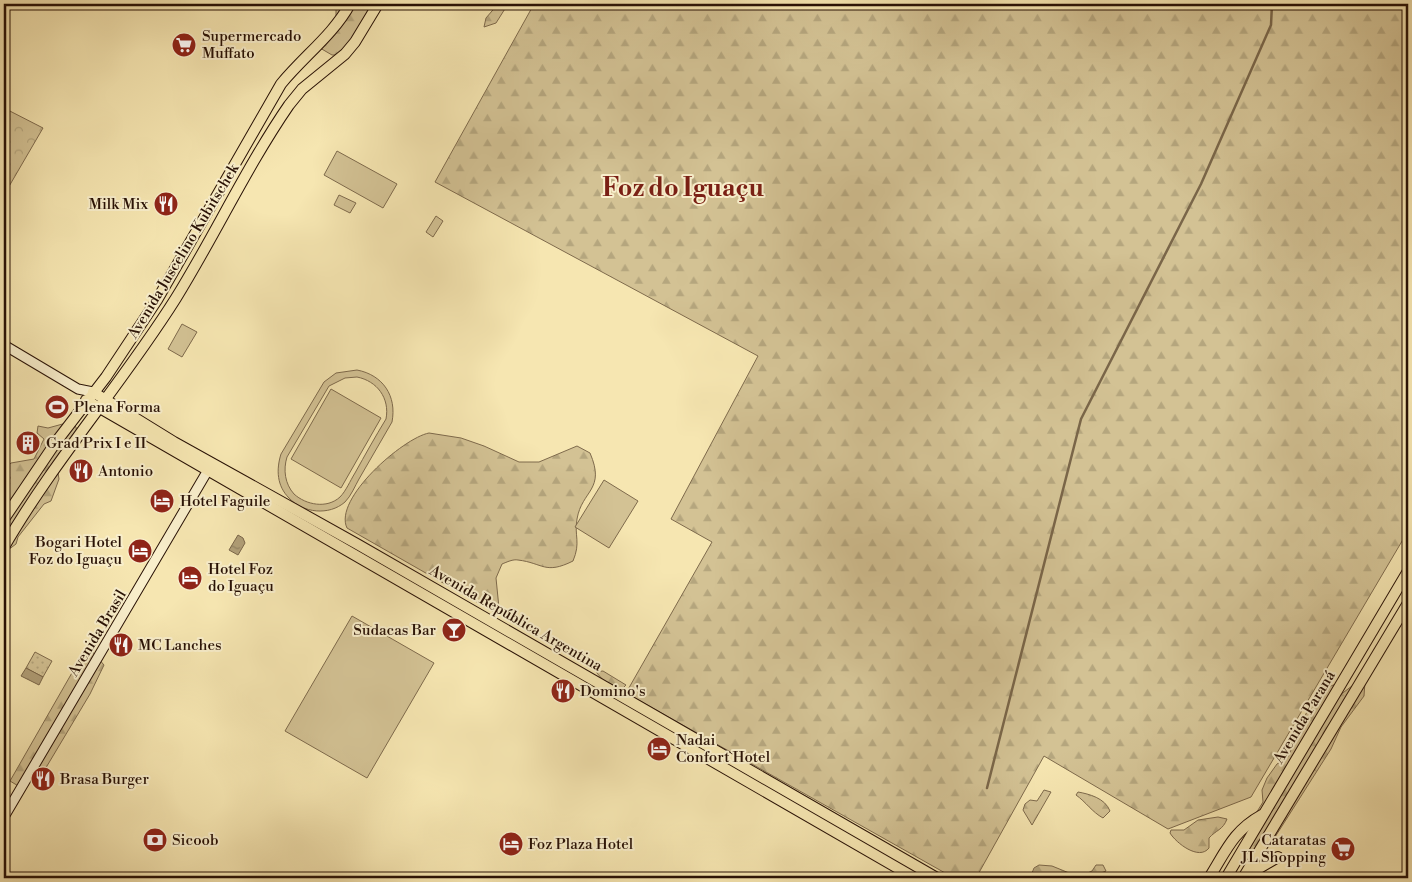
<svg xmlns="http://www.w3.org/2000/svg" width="1412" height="882" font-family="'Libre Bodoni',serif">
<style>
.forest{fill:url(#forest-firs);stroke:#7e6a4c}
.park{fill:url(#park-crowns);stroke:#7e6a4c}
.garden{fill:url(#garden-dots);stroke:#7e6a4c}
.pitch{fill:#d3c294;stroke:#7e6a4c;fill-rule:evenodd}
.water{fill:url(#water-ripples);stroke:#7a6649}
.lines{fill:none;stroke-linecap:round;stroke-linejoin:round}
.stream{stroke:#7a6649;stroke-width:2.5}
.secondary-casing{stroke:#281105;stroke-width:11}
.primary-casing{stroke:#281105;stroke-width:12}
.secondary{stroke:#f9efcc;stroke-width:9}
.primary{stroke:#f6e6b1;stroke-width:10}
.labels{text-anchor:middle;stroke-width:4;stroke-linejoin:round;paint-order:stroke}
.poi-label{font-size:15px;fill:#281105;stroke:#f9efcc;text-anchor:start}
.street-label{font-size:15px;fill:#281105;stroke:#f9efcc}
.town-label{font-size:25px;font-weight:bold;fill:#7a1f14;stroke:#f9efcc}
</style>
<defs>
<pattern id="forest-firs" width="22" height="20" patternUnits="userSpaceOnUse" patternTransform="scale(1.25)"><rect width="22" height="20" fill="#d3c294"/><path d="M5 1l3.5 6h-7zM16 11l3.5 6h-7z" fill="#b5a67e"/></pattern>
<pattern id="park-crowns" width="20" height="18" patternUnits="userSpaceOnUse" patternTransform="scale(1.25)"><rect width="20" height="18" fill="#d3c294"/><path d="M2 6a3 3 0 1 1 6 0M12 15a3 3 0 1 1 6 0" fill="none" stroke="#b5a67e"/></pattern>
<pattern id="garden-dots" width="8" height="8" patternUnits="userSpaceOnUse" patternTransform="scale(1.25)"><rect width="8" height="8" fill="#d3c294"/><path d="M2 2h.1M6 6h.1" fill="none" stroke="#b5a67e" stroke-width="1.8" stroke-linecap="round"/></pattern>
<pattern id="water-ripples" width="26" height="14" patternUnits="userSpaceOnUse" patternTransform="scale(1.25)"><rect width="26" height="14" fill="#b09e77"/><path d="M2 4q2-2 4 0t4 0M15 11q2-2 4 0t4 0" fill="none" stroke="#8f7f60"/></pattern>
</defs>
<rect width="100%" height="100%" fill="#f6e6b1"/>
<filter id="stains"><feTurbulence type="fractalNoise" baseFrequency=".004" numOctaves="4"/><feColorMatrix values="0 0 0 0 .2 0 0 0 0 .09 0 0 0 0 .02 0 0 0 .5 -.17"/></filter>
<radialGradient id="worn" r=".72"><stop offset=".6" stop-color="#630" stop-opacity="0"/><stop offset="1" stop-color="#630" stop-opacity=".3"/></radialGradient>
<!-- forest -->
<g class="forest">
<polygon points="336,4 371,4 346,55 332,55 320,48 336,23"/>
<polygon points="498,4 508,4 496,23 484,27 486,18"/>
<polygon points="534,4 1408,4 1408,531 1251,797 1168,829 1044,756 976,878 954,878 626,693 712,542 671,519 758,356 435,182"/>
<polygon points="70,422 76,427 77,435 59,453 56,461 59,479 51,501 44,504 18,537 16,544 4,553 4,506 9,496 4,490 10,478 7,467 11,463 34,459 44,439 37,433 38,426 48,428"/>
<path d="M429 433 461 438 484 446 519 462H539L577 446 590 453C606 490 582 490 577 519 574 536 581 542 573 561 545 575 543 563 518 560 513 559 507 562 502 564L496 578 499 608 494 612 347 528C333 499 403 438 429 433Z"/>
<polygon points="90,649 104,665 90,694 44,771 20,787 10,781 73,671"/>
<polygon points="603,671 626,685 622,689 604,681 596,672"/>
<polygon points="1365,682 1364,696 1341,727 1331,749 1275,837 1268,847 1257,855 1247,850 1250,823 1263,802 1262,790 1267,778 1277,764 1288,757 1313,697 1323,689 1336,684 1340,695 1352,686"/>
<polygon points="1044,790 1051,792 1032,825 1023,810 1025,804 1030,800 1037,801"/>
<path d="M1078 792C1089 794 1105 798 1110 811L1103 818C1092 812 1086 802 1076 795Z"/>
<path d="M1218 817 1227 819C1223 830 1216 830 1209 838V848C1199 861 1176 843 1170 833L1171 830H1184L1198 820Z"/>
<polygon points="1039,865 1052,866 1079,877 1092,871 1096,865 1103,865 1106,871 1089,878 1030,878 1034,868"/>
</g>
<!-- park -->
<polygon class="park" points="4,108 43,128 4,195"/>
<!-- garden -->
<polygon class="garden" points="35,652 52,661 43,677 26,668"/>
<!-- pitch -->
<g class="pitch">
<polygon points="337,151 397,184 383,208 324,175"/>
<polygon points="339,195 356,203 350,213 334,205"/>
<polygon points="436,216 443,221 433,237 426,232"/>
<polygon points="182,324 197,332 182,357 168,349"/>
<path d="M357 370C383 375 397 396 392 422 381 441 370 460 359 479 355 486 351 496 345 502 329 516 303 513 289 498 277 486 276 470 281 454L324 382 336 373ZM357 377C377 381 390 398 386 419 375 437 365 455 355 473 350 481 346 491 340 497 327 509 306 505 294 494 285 484 283 470 287 457L329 386 345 378Z"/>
<polygon points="331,389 381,418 341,488 291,459"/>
<polygon points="604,480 638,501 609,548 575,527"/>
<polygon points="352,616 434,663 367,778 285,731"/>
</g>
<!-- water -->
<g class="water">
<polygon points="238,535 243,538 245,543 238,555 229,550"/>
<polygon points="26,668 43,677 39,685 21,676"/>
</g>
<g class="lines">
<!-- stream -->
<polyline class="stream" points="987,788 1081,419 1201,184 1271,25 1272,4"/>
<defs>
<g id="secondary">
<polyline points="4,345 78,389 93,392"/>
<polyline points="4,817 211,465"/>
</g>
<g id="primary">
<polyline points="93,392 174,442 357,544 937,878"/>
<polyline points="86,400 915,878"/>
<path d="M4 519 56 442 106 377 157 300 281 84C304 56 333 35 350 4"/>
<path d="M4 547C55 459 122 384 176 298 215 235 247 166 289 105L302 89 345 54 355 42 378 4"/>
<polyline points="1244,877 1278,857"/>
<path d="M1209 878C1226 851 1233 831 1262 815"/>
<polyline points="1226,878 1408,571"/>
<polyline points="1243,878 1408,603"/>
</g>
</defs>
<!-- secondary casing -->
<use href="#secondary" class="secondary-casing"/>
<!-- primary casing -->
<use href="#primary" class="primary-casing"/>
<!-- secondary -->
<use href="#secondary" class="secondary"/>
<!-- primary -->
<use href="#primary" class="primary"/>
</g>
<!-- icons -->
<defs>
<symbol id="supermarket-disc" viewBox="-11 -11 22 22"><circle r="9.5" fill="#8f2418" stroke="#f9efcc"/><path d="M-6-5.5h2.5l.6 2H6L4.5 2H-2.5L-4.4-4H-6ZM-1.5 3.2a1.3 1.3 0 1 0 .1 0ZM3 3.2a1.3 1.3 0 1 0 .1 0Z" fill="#fff"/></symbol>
<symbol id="restaurant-disc" viewBox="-11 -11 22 22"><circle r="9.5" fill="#8f2418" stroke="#f9efcc"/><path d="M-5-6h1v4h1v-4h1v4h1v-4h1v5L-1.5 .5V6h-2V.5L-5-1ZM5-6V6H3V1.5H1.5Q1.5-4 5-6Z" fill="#fff"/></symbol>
<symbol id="stadium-disc" viewBox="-11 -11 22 22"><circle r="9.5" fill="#8f2418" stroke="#f9efcc"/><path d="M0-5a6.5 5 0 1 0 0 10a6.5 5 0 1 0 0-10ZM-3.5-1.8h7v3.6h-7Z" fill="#fff"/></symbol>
<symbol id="building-disc" viewBox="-11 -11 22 22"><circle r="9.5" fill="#8f2418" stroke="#f9efcc"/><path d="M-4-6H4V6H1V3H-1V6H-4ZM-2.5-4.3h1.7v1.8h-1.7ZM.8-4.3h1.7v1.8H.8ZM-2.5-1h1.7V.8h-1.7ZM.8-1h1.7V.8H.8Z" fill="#fff"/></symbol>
<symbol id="hotel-disc" viewBox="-11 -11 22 22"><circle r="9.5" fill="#8f2418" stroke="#f9efcc"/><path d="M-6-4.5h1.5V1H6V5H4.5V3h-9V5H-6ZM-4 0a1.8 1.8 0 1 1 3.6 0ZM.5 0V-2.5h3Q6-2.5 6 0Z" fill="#fff"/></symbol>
<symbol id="bar-disc" viewBox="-11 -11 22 22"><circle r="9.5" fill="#8f2418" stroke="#f9efcc"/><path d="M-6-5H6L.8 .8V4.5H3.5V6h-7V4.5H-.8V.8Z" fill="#fff"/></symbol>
<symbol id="bank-disc" viewBox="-11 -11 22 22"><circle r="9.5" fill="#8f2418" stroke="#f9efcc"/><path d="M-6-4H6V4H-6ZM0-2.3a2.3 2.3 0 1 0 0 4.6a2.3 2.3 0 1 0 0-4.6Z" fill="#fff"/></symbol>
</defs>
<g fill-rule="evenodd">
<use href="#supermarket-disc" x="170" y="31" width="28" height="28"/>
<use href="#restaurant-disc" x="152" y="190" width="28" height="28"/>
<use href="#stadium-disc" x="43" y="393" width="28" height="28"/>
<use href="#building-disc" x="14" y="429" width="28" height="28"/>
<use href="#restaurant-disc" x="67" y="457" width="28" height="28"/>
<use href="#hotel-disc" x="148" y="487" width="28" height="28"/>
<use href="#hotel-disc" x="126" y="537" width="28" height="28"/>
<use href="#hotel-disc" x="176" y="564" width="28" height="28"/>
<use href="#bar-disc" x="440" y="616" width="28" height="28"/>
<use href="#restaurant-disc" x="107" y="631" width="28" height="28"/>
<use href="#restaurant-disc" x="549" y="677" width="28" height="28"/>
<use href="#hotel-disc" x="645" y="735" width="28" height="28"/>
<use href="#restaurant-disc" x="29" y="765" width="28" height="28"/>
<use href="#bank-disc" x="141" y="826" width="28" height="28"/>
<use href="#hotel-disc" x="497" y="830" width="28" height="28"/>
<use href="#supermarket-disc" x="1329" y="835" width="28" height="28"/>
</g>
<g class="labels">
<!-- poi labels -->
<g class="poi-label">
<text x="202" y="41">Supermercado<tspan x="202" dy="17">Muffato</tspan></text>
<text x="148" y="209" text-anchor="end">Milk Mix</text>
<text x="74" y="412">Plena Forma</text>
<text x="46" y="448">Grad Prix I e II</text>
<text x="98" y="476">Antonio</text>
<text x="180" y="506">Hotel Faguile</text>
<text x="122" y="547" text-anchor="end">Bogari Hotel<tspan x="122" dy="17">Foz do Iguaçu</tspan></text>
<text x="208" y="574">Hotel Foz<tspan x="208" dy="17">do Iguaçu</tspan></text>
<text x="436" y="635" text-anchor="end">Sudacas Bar</text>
<text x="138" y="650">MC Lanches</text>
<text x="580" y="696">Domino's</text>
<text x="676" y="745">Nadai<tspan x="676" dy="17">Confort Hotel</tspan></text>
<text x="60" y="784">Brasa Burger</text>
<text x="172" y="845">Sicoob</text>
<text x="1326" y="845" text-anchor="end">Cataratas<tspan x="1326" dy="17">JL Shopping</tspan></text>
<text x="528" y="849">Foz Plaza Hotel</text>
</g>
<!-- street labels -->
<g class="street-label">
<text transform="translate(183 251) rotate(-59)" y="5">Avenida Juscelino Kubitschek</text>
<text transform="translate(516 618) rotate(30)" y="5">Avenida República Argentina</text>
<text transform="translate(97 633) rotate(-59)" y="5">Avenida Brasil</text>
<text transform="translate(1304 717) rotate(-59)" y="5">Avenida Paraná</text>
</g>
<!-- town labels -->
<g class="town-label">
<text x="683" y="196">Foz do Iguaçu</text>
</g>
</g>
<!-- margin -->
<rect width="1412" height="882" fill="none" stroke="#f6e6b1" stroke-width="20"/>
<rect x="5" y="5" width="1402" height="872" fill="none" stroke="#281105" stroke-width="2.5"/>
<rect x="10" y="10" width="1392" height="862" fill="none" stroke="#281105"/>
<rect width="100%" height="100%" filter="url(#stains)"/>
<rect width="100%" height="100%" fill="url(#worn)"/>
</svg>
